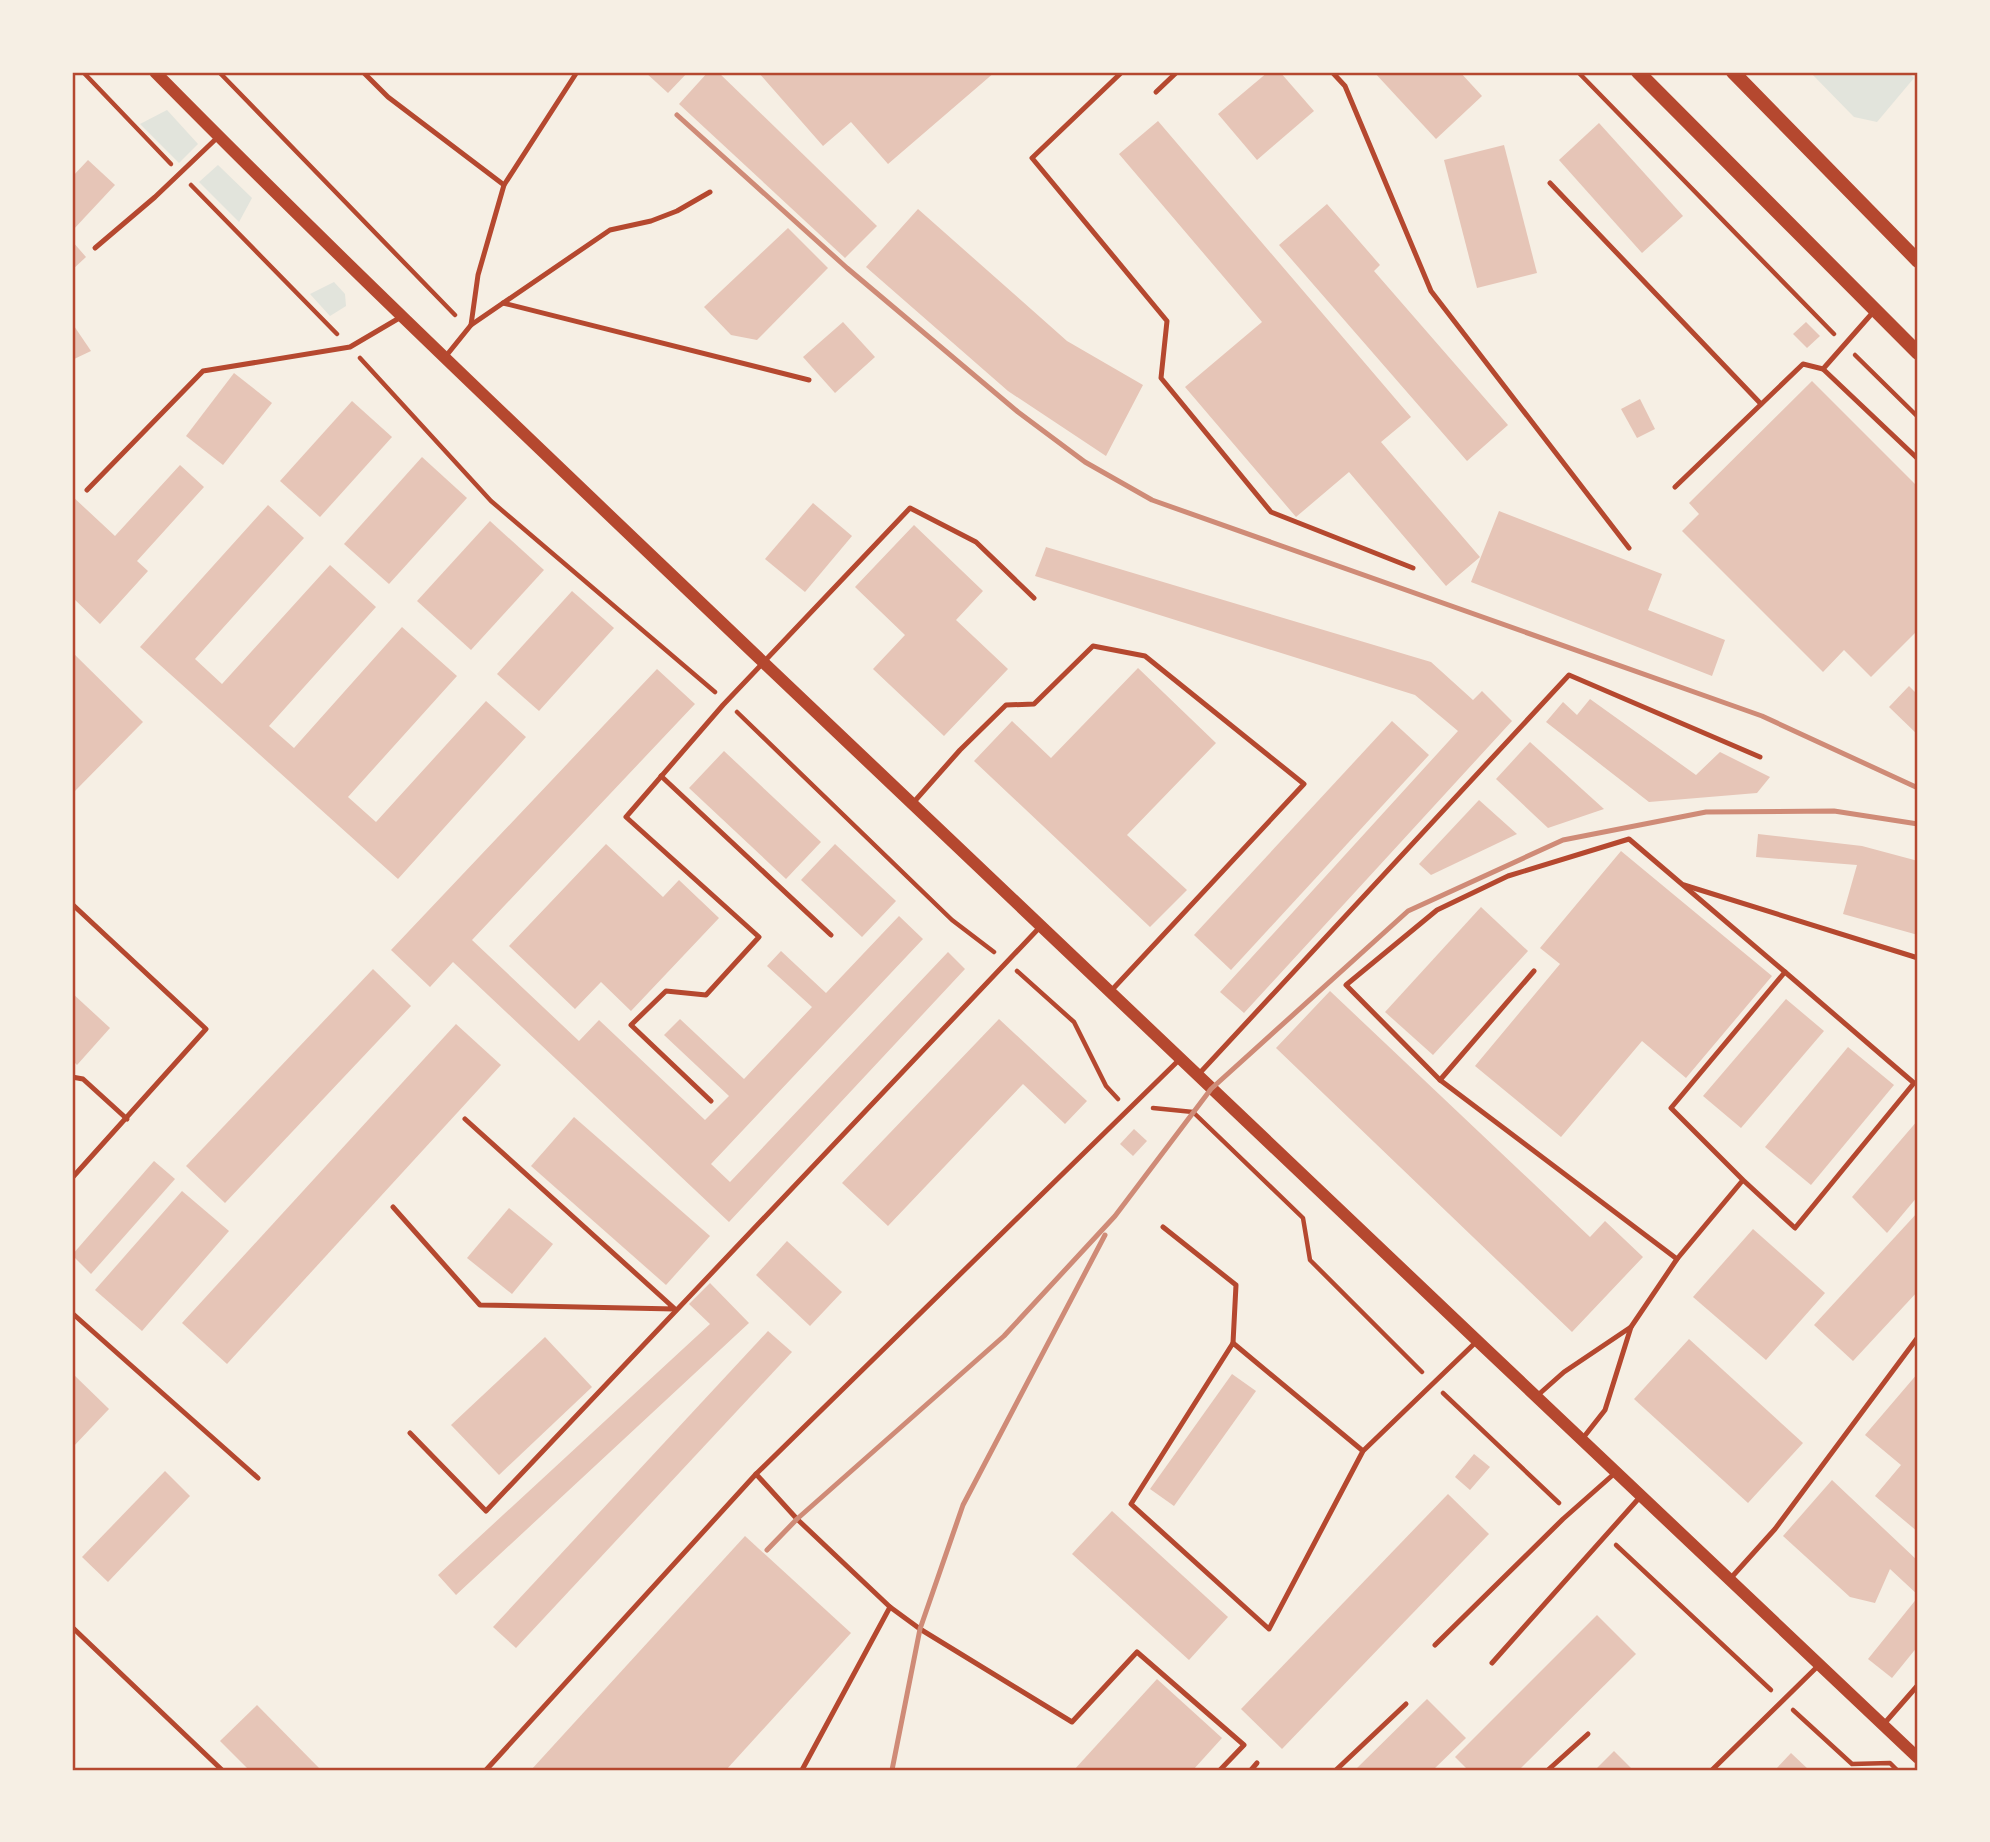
<svg xmlns="http://www.w3.org/2000/svg" width="1990" height="1842" font-family="Ubuntu,sans-serif">
<style>
.green{fill:#e2e4dc}
.building{fill:#e6c5b7}
.lines{fill:none;stroke-linecap:round;stroke-linejoin:round}
.path{stroke:#b5482f;stroke-width:4.5}
.service{stroke:#b5482f;stroke-width:5}
.tertiary{stroke:#b5482f;stroke-width:12}
.secondary{stroke:#b5482f;stroke-width:14}
.rail{stroke:#cf8b77;stroke-width:5}
.neatline{fill:none;stroke:#b5482f;stroke-width:2.5}
</style>
<rect width="100%" height="100%" fill="#f6efe4"/>
<!-- green -->
<g class="green">
<polygon points="1810,72 1908,72 1914,78 1877,122 1854,117"/>
<polygon points="167,110 198,144 179,163 140,124"/>
<polygon points="218,165 252,198 239,222 199,182"/>
<polygon points="334,282 345,294 346,306 330,316 310,294"/>
</g>
<!-- building -->
<g class="building">
<polygon points="645,72 688,72 668,93"/>
<polygon points="708,72 718,72 877,226 845,258 679,104"/>
<polygon points="758,72 995,72 888,164 851,122 823,146"/>
<polygon points="1268,72 1280,72 1314,111 1257,160 1218,114"/>
<polygon points="1374,72 1460,72 1482,96 1436,139"/>
<polygon points="1158,121 1411,417 1381,442 1480,557 1446,586 1349,472 1296,517 1185,387 1262,322 1119,154"/>
<polygon points="1599,123 1683,216 1642,253 1559,160"/>
<polygon points="1504,145 1537,273 1477,288 1444,160"/>
<polygon points="88,160 115,185 72,231 72,177"/>
<polygon points="1327,204 1380,265 1374,271 1508,425 1467,461 1279,245"/>
<polygon points="918,209 1067,341 1143,385 1106,456 1008,391 866,267"/>
<polygon points="788,228 828,268 757,340 731,335 704,307"/>
<polygon points="72,241 86,257 72,270"/>
<polygon points="843,322 875,357 835,393 803,357"/>
<polygon points="1806,322 1820,336 1807,348 1793,334"/>
<polygon points="72,323 91,351 72,360"/>
<polygon points="234,373 272,403 223,465 186,436"/>
<polygon points="1812,381 1918,487 1918,630 1871,677 1844,650 1823,672 1682,531 1699,514 1689,503"/>
<polygon points="1640,399 1655,429 1637,438 1621,409"/>
<polygon points="352,401 392,437 320,517 280,481"/>
<polygon points="422,457 467,498 389,584 344,544"/>
<polygon points="180,465 204,487 137,561 148,571 100,624 72,597 72,496 115,536"/>
<polygon points="813,503 852,536 805,592 765,559"/>
<polygon points="268,505 304,538 195,659 222,684 330,565 376,607 269,726 294,748 402,627 457,676 348,797 376,822 486,701 526,737 398,879 140,647"/>
<polygon points="1499,511 1662,574 1648,610 1725,640 1712,676 1471,582"/>
<polygon points="490,521 544,570 471,650 417,601"/>
<polygon points="914,525 983,591 956,620 1008,669 944,736 873,669 905,635 855,587"/>
<polygon points="1046,547 1431,662 1473,700 1482,691 1512,721 1244,1013 1220,992 1458,731 1415,695 1035,576"/>
<polygon points="572,591 614,628 539,711 497,674"/>
<polygon points="72,652 143,722 72,794"/>
<polygon points="1138,668 1216,743 1127,835 1187,890 1150,927 974,761 1012,721 1051,758"/>
<polygon points="657,669 695,704 472,940 579,1041 599,1020 705,1120 729,1096 664,1035 680,1019 744,1079 812,1007 767,966 781,951 826,993 899,916 923,939 711,1164 730,1182 948,952 965,969 729,1222 453,962 430,987 391,950"/>
<polygon points="1909,686 1918,695 1918,735 1889,707"/>
<polygon points="1590,699 1696,775 1720,752 1770,777 1757,793 1649,802 1546,722 1563,702 1577,715"/>
<polygon points="1392,721 1429,755 1231,970 1194,935"/>
<polygon points="1530,742 1604,809 1548,828 1496,779"/>
<polygon points="724,751 821,842 786,879 689,788"/>
<polygon points="1479,800 1517,834 1431,875 1419,864"/>
<polygon points="1758,834 1862,846 1918,861 1918,935 1843,914 1857,865 1756,857"/>
<polygon points="606,844 663,897 679,880 719,918 631,1011 601,982 575,1009 509,946"/>
<polygon points="835,844 896,901 862,937 801,880"/>
<polygon points="1621,851 1772,976 1686,1078 1642,1041 1561,1137 1475,1066 1560,964 1540,948"/>
<polygon points="1481,907 1528,951 1433,1055 1385,1012"/>
<polygon points="373,969 411,1006 225,1203 186,1166"/>
<polygon points="1330,991 1590,1237 1605,1221 1643,1257 1572,1332 1276,1048"/>
<polygon points="72,993 110,1028 77,1065 72,1060"/>
<polygon points="1786,999 1824,1031 1741,1128 1703,1096"/>
<polygon points="999,1019 1087,1101 1065,1124 1023,1084 888,1226 842,1183"/>
<polygon points="456,1024 501,1065 227,1364 182,1323"/>
<polygon points="1848,1047 1894,1085 1811,1185 1765,1147"/>
<polygon points="574,1117 710,1236 666,1285 531,1166"/>
<polygon points="1918,1120 1918,1196 1887,1233 1852,1197"/>
<polygon points="1134,1129 1147,1141 1133,1156 1120,1144"/>
<polygon points="154,1161 175,1179 91,1274 72,1255"/>
<polygon points="182,1191 229,1231 142,1331 95,1290"/>
<polygon points="509,1208 553,1244 512,1294 467,1258"/>
<polygon points="1918,1212 1918,1291 1853,1361 1814,1325"/>
<polygon points="1753,1229 1825,1293 1766,1360 1693,1297"/>
<polygon points="787,1241 842,1292 810,1326 756,1275"/>
<polygon points="710,1283 749,1323 456,1595 438,1575 710,1324 689,1304"/>
<polygon points="768,1331 792,1352 516,1648 493,1627"/>
<polygon points="545,1337 592,1387 499,1475 451,1425"/>
<polygon points="1689,1339 1803,1443 1748,1503 1634,1399"/>
<polygon points="72,1373 109,1409 72,1448"/>
<polygon points="1918,1373 1918,1532 1875,1496 1901,1465 1865,1435"/>
<polygon points="1232,1374 1256,1391 1174,1506 1150,1489"/>
<polygon points="1474,1454 1490,1467 1470,1490 1455,1477"/>
<polygon points="165,1471 190,1496 108,1582 82,1557"/>
<polygon points="1832,1480 1918,1561 1918,1595 1890,1569 1875,1603 1850,1597 1783,1536"/>
<polygon points="1448,1494 1489,1534 1282,1749 1241,1709"/>
<polygon points="1112,1511 1228,1617 1189,1660 1072,1554"/>
<polygon points="745,1536 851,1633 726,1770 531,1770"/>
<polygon points="1918,1597 1918,1646 1892,1678 1868,1659"/>
<polygon points="1597,1615 1636,1654 1519,1770 1468,1770 1455,1757"/>
<polygon points="1157,1679 1222,1738 1193,1770 1074,1770"/>
<polygon points="1427,1699 1466,1738 1433,1770 1355,1770"/>
<polygon points="257,1705 321,1770 249,1770 220,1741"/>
<polygon points="1614,1751 1633,1770 1595,1770"/>
<polygon points="1791,1753 1809,1770 1775,1770"/>
</g>
<g class="lines">
<!-- path -->
<g class="path">
<polyline points="83,72 171,164"/>
<polyline points="219,72 455,315"/>
<polyline points="1578,72 1834,334"/>
<polyline points="191,185 337,334"/>
<polyline points="1855,355 1918,417"/>
<polyline points="360,358 491,501 715,692"/>
<polyline points="737,712 952,920 994,952"/>
<polyline points="1017,971 1074,1022 1106,1086 1118,1099"/>
<polyline points="1153,1108 1193,1112 1303,1218 1310,1260 1422,1372"/>
<polyline points="1443,1393 1559,1503"/>
<polyline points="1616,1545 1771,1690"/>
<polyline points="1793,1710 1852,1764 1890,1763 1897,1770"/>
</g>
<!-- service -->
<g class="service">
<polyline points="363,72 388,97 504,185"/>
<polyline points="1122,72 1032,158 1167,321 1161,378 1271,512 1413,568"/>
<polyline points="1332,72 1345,86 1431,291 1629,548"/>
<polyline points="1156,92 1177,72"/>
<polyline points="1550,183 1761,404"/>
<polyline points="95,248 155,197 219,136"/>
<polyline points="503,303 809,380"/>
<polyline points="1875,310 1823,369 1918,459"/>
<polyline points="471,325 610,230 651,221 677,211 710,192"/>
<polyline points="446,356 471,325 478,275 504,185 577,72"/>
<polyline points="1675,487 1803,364 1823,369"/>
<polyline points="87,490 203,371 350,347 401,317"/>
<polyline points="661,776 831,935"/>
<polyline points="913,803 960,750 1006,705 1034,704 1093,646 1145,656 1304,784 1110,992"/>
<polyline points="1684,885 1918,958"/>
<polyline points="72,904 206,1029 72,1178"/>
<polyline points="1534,971 1440,1080 1677,1259"/>
<polyline points="1197,1076 1569,675 1760,757"/>
<polyline points="72,1077 83,1079 127,1119"/>
<polyline points="1440,1080 1346,985 1437,910 1508,876 1629,839 1785,972"/>
<polyline points="711,1101 631,1025 666,991 706,995 759,937 626,817 723,705 910,508 976,542 1034,598"/>
<polyline points="393,1207 480,1305 675,1309 465,1119"/>
<polyline points="1163,1227 1236,1285 1233,1343"/>
<polyline points="72,1313 258,1478"/>
<polyline points="1538,1395 1564,1372 1631,1327"/>
<polyline points="410,1433 486,1511 1040,927"/>
<polyline points="1583,1438 1605,1410 1631,1327 1677,1259 1743,1180 1795,1228 1914,1083 1785,972 1671,1108 1743,1180"/>
<polyline points="1363,1451 1269,1629 1131,1504 1233,1343 1363,1451 1476,1342"/>
<polyline points="1730,1579 1775,1529 1918,1337"/>
<polyline points="890,1607 920,1629 1072,1722 1137,1652 1244,1745 1220,1770"/>
<polyline points="72,1627 222,1770"/>
<polyline points="1435,1645 1563,1519 1615,1473"/>
<polyline points="1492,1663 1640,1497"/>
<polyline points="1883,1725 1918,1685"/>
<polyline points="486,1770 756,1474"/>
<polyline points="802,1770 890,1607 797,1519 756,1474 1180,1059"/>
<polyline points="1251,1770 1257,1763"/>
<polyline points="1336,1770 1406,1704"/>
<polyline points="1548,1770 1588,1734"/>
<polyline points="1712,1770 1820,1664"/>
</g>
<!-- tertiary -->
<path class="tertiary" d="M155 72C353 273 558 466 762 661 1145 1029 1533 1392 1918 1758"/>
<!-- secondary -->
<g class="secondary">
<polyline points="1638,72 1918,353"/>
<polyline points="1733,72 1918,261"/>
</g>
<!-- rail -->
<g class="rail">
<polyline points="677,115 847,268 1018,412 1085,462 1152,500 1762,716 1918,788"/>
<polyline points="767,1550 797,1519 1004,1336 1115,1216 1211,1089 1408,911 1563,840 1706,812 1834,811 1918,824"/>
<polyline points="892,1770 920,1629 963,1505 1105,1235"/>
</g>
</g>
<!-- border -->
<rect width="1990" height="1842" fill="none" stroke="#f6efe4" stroke-width="147"/>
<rect x="74" y="74" width="1842" height="1695" class="neatline"/>
</svg>
